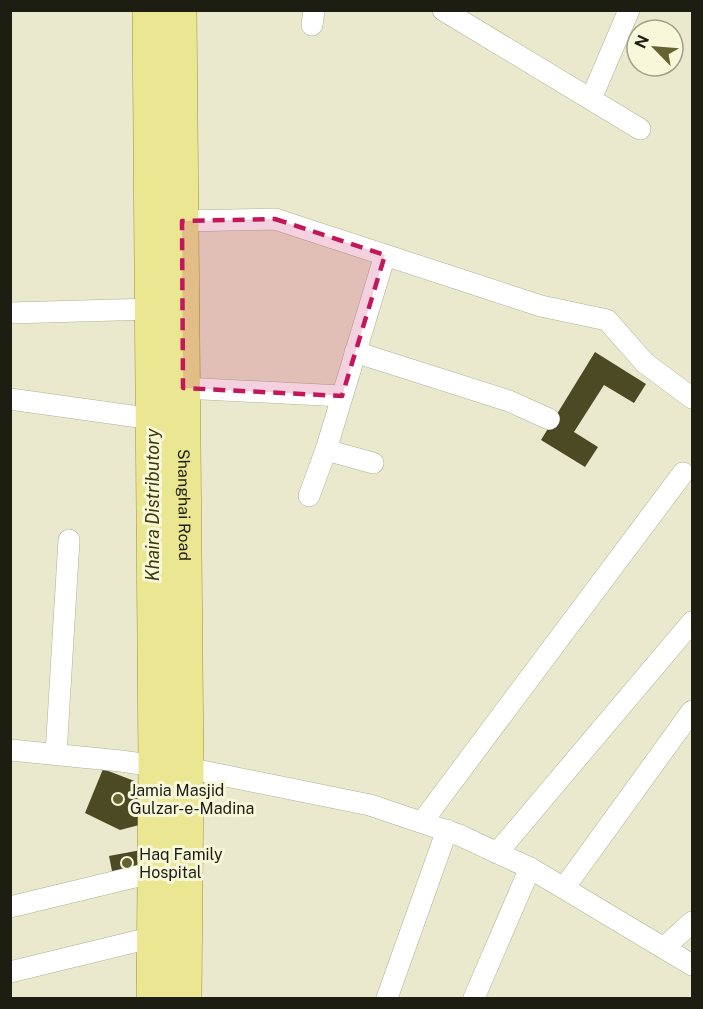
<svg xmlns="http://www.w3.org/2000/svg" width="703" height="1009" font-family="'Public Sans',sans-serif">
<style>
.building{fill:#4c4a25}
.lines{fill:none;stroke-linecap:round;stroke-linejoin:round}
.street-casing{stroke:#b0b095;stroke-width:22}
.primary-casing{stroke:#9a9536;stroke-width:34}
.street{stroke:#fff;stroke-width:21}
.primary{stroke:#ebe692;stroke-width:33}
.marked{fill:#c2185b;fill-opacity:0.2;stroke:#c2185b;stroke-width:4.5;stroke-dasharray:12 8;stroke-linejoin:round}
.poi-dot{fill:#656330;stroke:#f7f7da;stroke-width:2}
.labels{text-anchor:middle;stroke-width:6;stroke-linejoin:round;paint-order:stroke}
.street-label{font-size:16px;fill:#1d1d12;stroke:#f7f7da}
.poi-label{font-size:16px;fill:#1d1d12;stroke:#f7f7da;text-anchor:start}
.water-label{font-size:18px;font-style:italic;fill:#3e3b07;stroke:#f7f7da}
</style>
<rect width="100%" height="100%" fill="#eae9cd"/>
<!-- building -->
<g class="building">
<polygon points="595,352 646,384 634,403 604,385 574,432 598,447 585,467 541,440"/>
<polygon points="103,769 145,785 143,824 120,830 85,813"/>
<polygon points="141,850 145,871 113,876 109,856"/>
</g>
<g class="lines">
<defs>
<g id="street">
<polyline points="443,10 640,129"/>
<polyline points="312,25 314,10"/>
<polyline points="591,99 629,10"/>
<polyline points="182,221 275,219 541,306 607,320 645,363 692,398"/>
<polyline points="10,313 152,309"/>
<polyline points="355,352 509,401 549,419"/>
<polyline points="183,388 342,396"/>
<polyline points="10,399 153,419"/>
<polyline points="373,463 326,450 385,255"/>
<polyline points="309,496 326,450"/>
<polyline points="10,750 121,761 155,766 187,768 370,805 459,835 530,868 692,965"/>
<polyline points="56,754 69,540"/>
<polyline points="422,822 683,473"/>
<polyline points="497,853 692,622"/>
<polyline points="564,888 692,711"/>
<polyline points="10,907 155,872"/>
<polyline points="665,947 692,922"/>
<polyline points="10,972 154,937"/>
<polyline points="387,998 447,830"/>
<polyline points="474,998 530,868"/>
</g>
<g id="primary">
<polyline points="149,10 155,766 153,998"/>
<path id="s1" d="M180 10 187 768 185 998"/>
</g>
</defs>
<!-- street casing -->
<use href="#street" class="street-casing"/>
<!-- primary casing -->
<use href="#primary" class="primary-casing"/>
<!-- street -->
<use href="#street" class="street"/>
<!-- primary -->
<use href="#primary" class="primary"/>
</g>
<!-- marked area -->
<path class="marked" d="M275 219 385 255 342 396 183 388 182 221Z"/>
<!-- markers -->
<g class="poi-dot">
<circle cx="118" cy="799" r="6"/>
<circle cx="127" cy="863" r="6"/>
</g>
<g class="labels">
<!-- street labels -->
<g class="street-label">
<text dy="6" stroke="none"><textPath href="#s1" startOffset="495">Shanghai Road</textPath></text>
</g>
<!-- poi labels -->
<g class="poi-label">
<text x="130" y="796">Jamia Masjid<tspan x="130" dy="18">Gulzar-e-Madina</tspan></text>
<text x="139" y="860">Haq Family<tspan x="139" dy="18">Hospital</tspan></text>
</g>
<!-- water labels -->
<g class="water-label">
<text transform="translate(153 505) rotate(-90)" y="6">Khaira Distributory</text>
</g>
</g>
<!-- border -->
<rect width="703" height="1009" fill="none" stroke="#1d1d12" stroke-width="24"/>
<!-- north arrow -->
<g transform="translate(655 48) rotate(295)"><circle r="28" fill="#f7f7da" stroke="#a0a08a" stroke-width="1.5"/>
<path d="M0-4.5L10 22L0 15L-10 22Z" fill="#656330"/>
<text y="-9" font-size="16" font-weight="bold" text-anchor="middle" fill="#1d1d12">N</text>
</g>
</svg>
